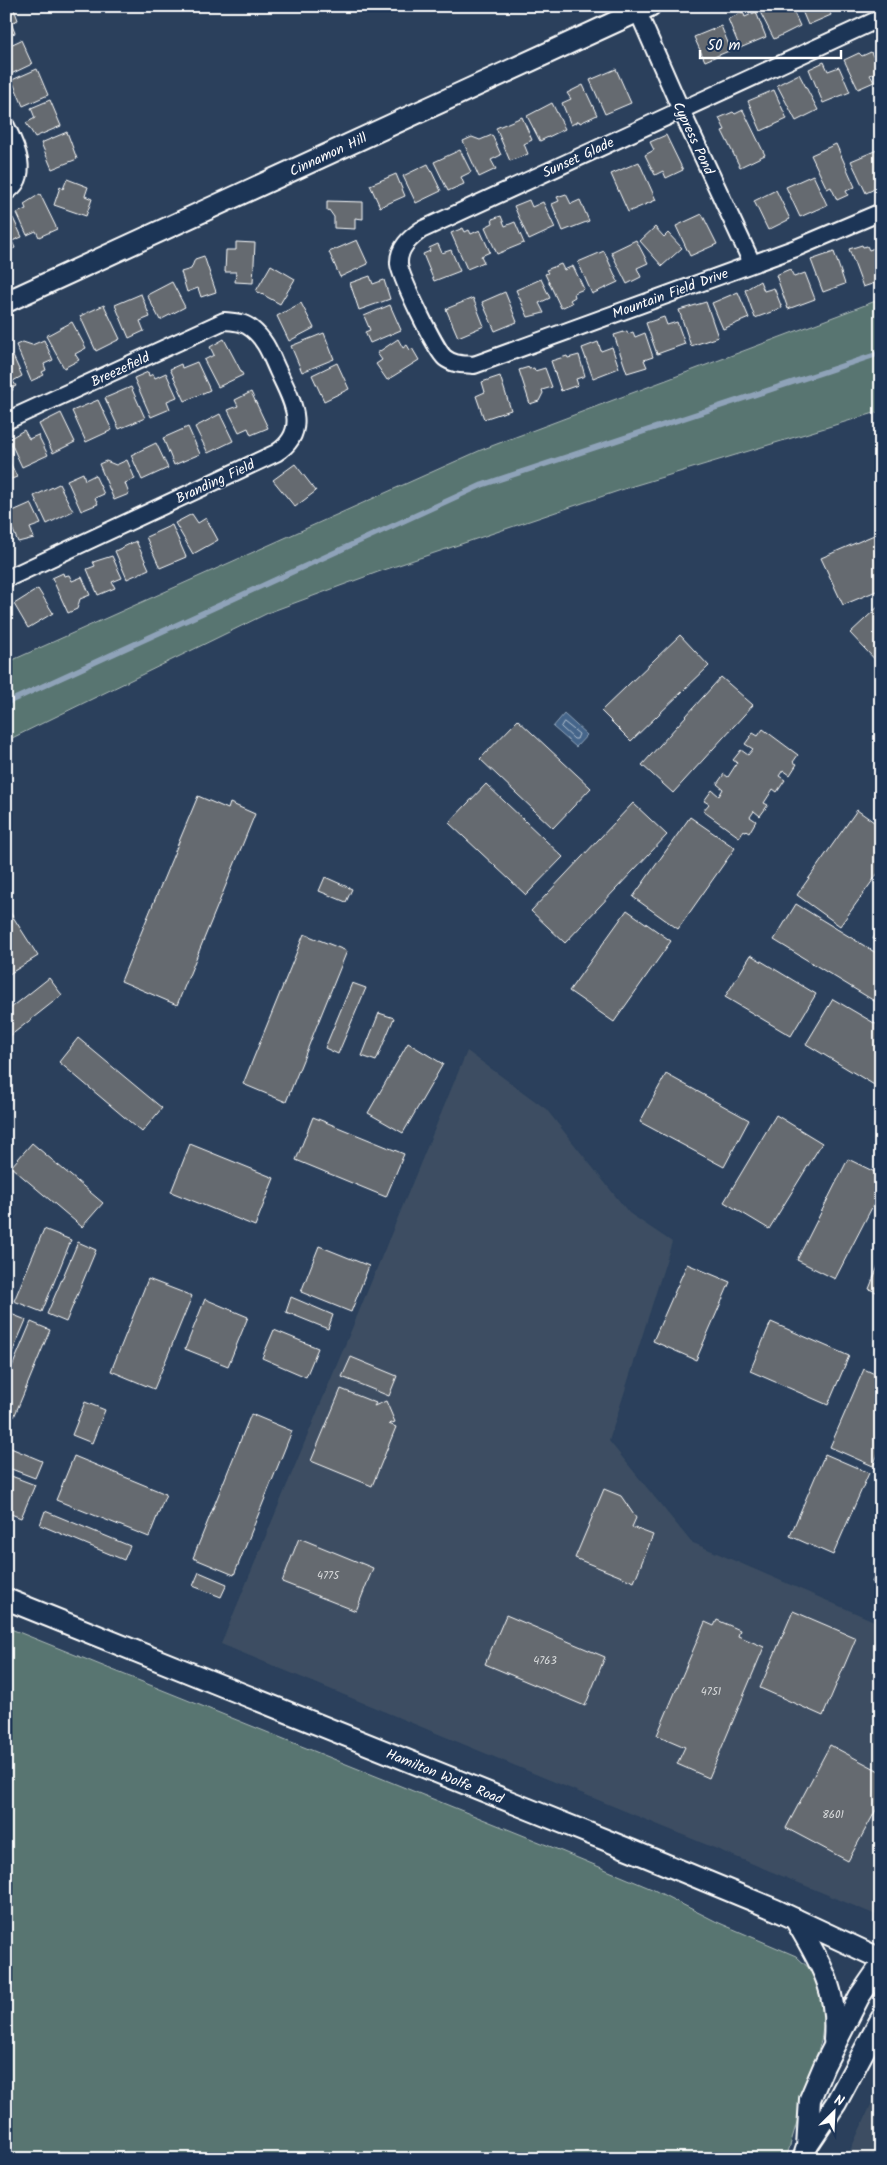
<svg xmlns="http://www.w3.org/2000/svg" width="887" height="2165" font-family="Kalam,sans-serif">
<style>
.built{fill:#3c4d62}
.green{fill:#587471;stroke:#acbab8}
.water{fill:#44658a;stroke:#8fa3b9}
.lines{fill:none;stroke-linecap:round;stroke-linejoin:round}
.shore{stroke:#b4c1d0;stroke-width:1}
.stream{stroke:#8fa3b9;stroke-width:5.5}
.building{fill:#656b70;stroke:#fff}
.minor-casing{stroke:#fff;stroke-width:20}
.tertiary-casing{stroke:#fff;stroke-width:24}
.minor{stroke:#1d3557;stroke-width:16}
.tertiary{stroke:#1d3557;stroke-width:20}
.labels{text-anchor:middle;stroke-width:4;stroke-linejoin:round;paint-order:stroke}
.number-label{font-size:11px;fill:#d8dadb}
.street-label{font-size:14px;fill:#fff;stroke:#1d3557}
</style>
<rect width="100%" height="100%" fill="#2b405c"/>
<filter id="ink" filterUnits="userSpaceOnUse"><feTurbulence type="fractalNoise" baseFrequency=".02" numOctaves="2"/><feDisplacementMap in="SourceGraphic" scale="10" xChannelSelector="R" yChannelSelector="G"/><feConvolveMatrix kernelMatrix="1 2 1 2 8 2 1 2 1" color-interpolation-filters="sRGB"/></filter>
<g filter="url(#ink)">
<!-- built -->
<g class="built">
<polygon points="467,1051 546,1109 629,1213 672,1242 609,1441 691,1542 881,1624 881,1917 221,1644"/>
<polygon points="881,2083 881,2159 847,2159 848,2155"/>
</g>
<!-- green -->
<g class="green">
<polygon points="881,299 881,411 633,486 378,572 270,612 6,741 6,663 481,450"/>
<polygon points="6,1627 542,1843 652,1889 717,1922 796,1956 813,1972 820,1986 824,2019 821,2041 786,2159 6,2159"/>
</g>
<!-- water -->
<polygon class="water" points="564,714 587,735 576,747 553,727"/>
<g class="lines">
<!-- shore -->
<polygon class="shore" points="564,722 579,734 577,739 574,739 561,727"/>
<!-- stream -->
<polyline class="stream" points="6,703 482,485 881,353"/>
</g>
<!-- building -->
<g class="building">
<polygon points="6,6 13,6 18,20 11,23 15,33 6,36"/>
<polygon points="761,6 791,6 800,26 774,39 758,8"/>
<polygon points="800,6 828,6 831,15 808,25"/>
<polygon points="743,12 745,17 756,12 766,37 740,48 728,19"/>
<polygon points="721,26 731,50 705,61 694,37"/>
<polygon points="21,40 32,64 11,74 6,64 6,47"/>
<polygon points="871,52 880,71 870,75 874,82 858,89 844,60 859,53 862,56"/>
<polygon points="824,62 828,71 839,67 850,92 823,103 809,69"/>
<polygon points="37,69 48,95 23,106 12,80"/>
<polygon points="616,69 631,103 605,114 590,80"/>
<polygon points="799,74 818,110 796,121 777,85"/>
<polygon points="583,85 597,115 580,123 579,121 571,125 562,103 571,99 567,93"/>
<polygon points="774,90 787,119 761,131 748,101"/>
<polygon points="50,100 61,126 35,137 26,123 35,118 31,108"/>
<polygon points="552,103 565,129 540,141 527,116"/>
<polygon points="743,110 765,155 740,167 722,131 725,130 719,118 733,112 735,114"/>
<polygon points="522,117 532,140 524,144 528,154 510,161 496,128"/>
<polygon points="67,132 77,159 52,169 41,143"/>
<polygon points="492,135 501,155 491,160 496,169 479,177 463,141 472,137 480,140"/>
<polygon points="666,135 683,170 666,178 663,171 655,175 645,155 654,150 650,142"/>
<polygon points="836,144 855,187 846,191 848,195 837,200 831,187 827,189 811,155"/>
<polygon points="460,150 471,172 461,177 464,184 448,191 434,162"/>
<polygon points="877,150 881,158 881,186 866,193 851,161"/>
<polygon points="639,162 656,200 628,212 611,174"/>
<polygon points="428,164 441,191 416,203 403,176"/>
<polygon points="396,174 405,196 380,207 370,185"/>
<polygon points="813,175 827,205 800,217 786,187"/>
<polygon points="67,179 88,187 85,196 92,199 86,216 54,205 60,187 63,189"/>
<polygon points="776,190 790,219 768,230 754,201"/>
<polygon points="40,194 57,229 39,237 36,231 27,235 17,213 26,209 24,204"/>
<polygon points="566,194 571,204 580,200 589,221 563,231 552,204 559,201 557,197"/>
<polygon points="529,200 532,207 543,202 555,228 529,240 514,206"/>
<polygon points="327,201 363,202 363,219 355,218 355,229 334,228 334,217 329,210 327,211"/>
<polygon points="702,214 717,244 690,256 676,226"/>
<polygon points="501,216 505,226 515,222 524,243 497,254 485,227 493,223 492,219"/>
<polygon points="13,218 22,237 12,241 15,248 6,252 6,221"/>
<polygon points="655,227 664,237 668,233 682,248 662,266 640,241"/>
<polygon points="463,228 465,232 469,230 471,234 480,230 490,252 481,256 484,262 467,269 451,233"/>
<polygon points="357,240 368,264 340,277 329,252"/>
<polygon points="636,240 648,263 637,268 641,277 627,284 611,252"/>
<polygon points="236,242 255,243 253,283 235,282 236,272 225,272 226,250 236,250"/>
<polygon points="438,244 442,253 451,250 460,271 434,281 423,254 430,251 429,248"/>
<polygon points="862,245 863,247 867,246 869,250 880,246 881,248 881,273 879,273 881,281 863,287 849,249"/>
<polygon points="604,251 618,282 592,294 578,262"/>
<polygon points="834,252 845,284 823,292 811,260"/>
<polygon points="204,256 216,292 201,297 198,288 187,292 181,272 191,269 195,259"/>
<polygon points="561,264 564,270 573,266 584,289 574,293 575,297 570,300 572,303 561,308 545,274 548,273 546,270"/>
<polygon points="271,265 295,279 280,304 256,291"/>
<polygon points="790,269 794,277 805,273 815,299 788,309 776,275"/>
<polygon points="370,276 373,284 384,280 390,299 359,310 350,283"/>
<polygon points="541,279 550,298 539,303 544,313 528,317 516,290"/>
<polygon points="760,281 764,291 774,288 782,308 755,318 745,290"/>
<polygon points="172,282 185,307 160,320 147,295"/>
<polygon points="505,292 517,322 495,331 482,302"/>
<polygon points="738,292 749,318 723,329 712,303"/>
<polygon points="141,294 150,317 140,321 144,331 129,338 115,305"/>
<polygon points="473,298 484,326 458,337 446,309"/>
<polygon points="706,302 718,337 691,346 679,310"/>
<polygon points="301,303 314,328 289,341 277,316"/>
<polygon points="104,305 120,339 96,351 80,316"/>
<polygon points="390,305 401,330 370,343 365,332 370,330 364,316"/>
<polygon points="664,317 667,325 677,322 685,344 657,354 646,323"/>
<polygon points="72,322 86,348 75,354 79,360 64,368 46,336"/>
<polygon points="627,331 628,334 633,332 635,337 645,333 653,357 644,360 647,367 627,373 614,335"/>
<polygon points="324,333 334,359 302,372 291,346"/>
<polygon points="224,339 243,375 218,387 204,360 214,355 210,347"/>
<polygon points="398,339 403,348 407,345 410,350 412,348 419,360 387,380 376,364 382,360 377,353"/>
<polygon points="44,340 53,360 44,364 46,370 42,372 44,375 31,381 16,345 23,342 32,345"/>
<polygon points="598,342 601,351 612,347 619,368 593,378 582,348"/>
<polygon points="579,355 585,376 576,379 578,385 561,391 551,361 567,356 568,358"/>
<polygon points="13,356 22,376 13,381 16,386 12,388 13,390 6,393 6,359"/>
<polygon points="197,362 210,390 185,401 170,369 181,364 182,368"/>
<polygon points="337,363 349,389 324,401 312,375"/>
<polygon points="529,367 529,369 534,368 535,371 545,368 552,387 542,390 543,393 539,401 530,404 519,370"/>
<polygon points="148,372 149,376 153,374 155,378 166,373 177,397 167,401 170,409 151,417 134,378"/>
<polygon points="500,376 511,410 484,419 476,396 485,392 482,382"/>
<polygon points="131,387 145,418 119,429 105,398"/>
<polygon points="251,392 268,428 251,435 248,428 239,432 228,410 238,406 235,400"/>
<polygon points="98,400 112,430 86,442 72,411"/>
<polygon points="61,413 75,442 53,453 39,424"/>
<polygon points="220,414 233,441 208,453 195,427"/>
<polygon points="188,427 200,454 174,465 163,438"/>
<polygon points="24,430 29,439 38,435 48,455 22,467 9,439"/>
<polygon points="156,443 168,468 142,480 131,455"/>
<polygon points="6,454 17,477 6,481"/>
<polygon points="127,460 135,479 125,483 129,494 114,500 99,464 106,461 116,465"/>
<polygon points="295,464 316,491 295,507 273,480"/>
<polygon points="83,473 85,480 95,475 104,494 95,498 98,504 81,511 67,480"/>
<polygon points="59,484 73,511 47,524 34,496"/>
<polygon points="31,503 41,524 30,528 34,538 18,542 6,514"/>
<polygon points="192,514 198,523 206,518 218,540 193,554 175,523"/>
<polygon points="172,525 186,557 160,568 146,537"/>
<polygon points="881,532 881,589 843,605 821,558"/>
<polygon points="136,541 149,569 127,579 115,551"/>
<polygon points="112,556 122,578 112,582 115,588 98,595 87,569 95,566 93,562"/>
<polygon points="63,573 64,576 69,575 72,581 82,577 90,595 80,599 77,609 68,613 52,578"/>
<polygon points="38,589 53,613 28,628 14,604"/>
<polygon points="881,604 881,666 850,633"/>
<polygon points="680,635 709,666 631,741 601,711"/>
<polygon points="721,677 753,705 673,793 642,765"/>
<polygon points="518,720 591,788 553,828 480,759"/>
<polygon points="763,729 798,755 793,762 797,764 790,775 783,770 779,776 785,780 777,792 773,789 764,803 768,805 760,816 754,811 750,817 756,821 749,833 744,830 739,837 703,811 709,804 704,801 712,790 719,796 723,789 717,784 724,774 728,777 737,763 733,760 741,750 748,755 753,749 745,744 753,733 758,736"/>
<polygon points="486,784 563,857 526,895 449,823"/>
<polygon points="198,796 228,809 230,803 255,814 177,1005 121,981"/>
<polygon points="633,803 667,835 565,943 531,911"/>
<polygon points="857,810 881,827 881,869 840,926 797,895"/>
<polygon points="690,817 735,848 678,929 633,897"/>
<polygon points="325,877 352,889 346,902 319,891"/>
<polygon points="796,904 881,956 881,994 876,1002 774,940"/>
<polygon points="6,906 38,956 6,976"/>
<polygon points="627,910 671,941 614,1022 569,991"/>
<polygon points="881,922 881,943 873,939"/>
<polygon points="304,934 347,951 286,1102 243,1084"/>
<polygon points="751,955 816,994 791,1036 725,997"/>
<polygon points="49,978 62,995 10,1036 6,1032 6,1012"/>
<polygon points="352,983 366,988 338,1054 325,1048"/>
<polygon points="833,999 881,1027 881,1089 806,1044"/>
<polygon points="379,1013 394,1018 376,1061 362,1056"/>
<polygon points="78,1038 162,1108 142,1132 59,1062"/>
<polygon points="408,1043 443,1064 403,1133 368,1113"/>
<polygon points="666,1074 749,1120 724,1167 640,1122"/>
<polygon points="776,1115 822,1143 769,1229 724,1202"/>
<polygon points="313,1117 404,1154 386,1197 296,1160"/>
<polygon points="32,1143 103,1203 82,1227 11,1167"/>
<polygon points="190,1144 274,1178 255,1226 171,1192"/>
<polygon points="848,1159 881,1175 881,1190 835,1279 797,1260"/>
<polygon points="44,1229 71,1240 42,1312 14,1301"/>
<polygon points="78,1242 96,1250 66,1322 47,1314"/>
<polygon points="319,1246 369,1266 351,1312 301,1292"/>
<polygon points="881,1259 881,1294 869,1289"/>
<polygon points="687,1264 730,1282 696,1360 653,1341"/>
<polygon points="148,1279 192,1296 154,1389 111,1371"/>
<polygon points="291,1297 333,1315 328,1329 286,1312"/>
<polygon points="205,1299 248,1317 228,1366 185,1349"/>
<polygon points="6,1312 26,1320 6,1367"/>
<polygon points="31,1322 50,1330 14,1417 6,1413 6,1381"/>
<polygon points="771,1322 849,1356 828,1405 750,1371"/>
<polygon points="274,1330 318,1348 306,1377 262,1358"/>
<polygon points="351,1357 397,1376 389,1396 342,1377"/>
<polygon points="864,1369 881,1377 881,1447 873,1466 830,1447"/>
<polygon points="341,1389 376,1403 374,1406 386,1401 395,1422 389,1424 396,1427 372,1486 311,1461"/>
<polygon points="85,1402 105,1410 92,1443 72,1435"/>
<polygon points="251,1414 292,1431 234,1575 193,1558"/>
<polygon points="6,1446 42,1461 35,1478 6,1467"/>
<polygon points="825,1454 869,1473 833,1555 790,1536"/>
<polygon points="74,1456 166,1494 149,1537 56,1500"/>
<polygon points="6,1474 35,1485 21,1518 6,1512"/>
<polygon points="604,1489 621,1496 636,1518 632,1527 653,1535 634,1582 575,1558"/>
<polygon points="45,1511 130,1546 124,1560 40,1525"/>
<polygon points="299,1538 373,1568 356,1611 282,1582"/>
<polygon points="881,1562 881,1586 872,1582"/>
<polygon points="199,1572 227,1584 221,1597 193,1586"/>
<polygon points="793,1611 856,1638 823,1716 760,1688"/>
<polygon points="506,1615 605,1657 585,1706 485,1664"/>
<polygon points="717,1620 740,1630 738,1636 764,1647 709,1778 677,1764 685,1747 657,1735 705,1622 714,1626"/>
<polygon points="830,1745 881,1772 881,1801 848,1861 786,1828"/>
</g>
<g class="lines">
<defs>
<g id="minor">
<polyline points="638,12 681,110 752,263"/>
<path d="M881 18 421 230C410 238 398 248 399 264 400 276 436 351 445 358 454 365 463 364 474 365L796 248 881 212"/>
<path d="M6 126C16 146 31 177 6 192"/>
<path d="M6 421 224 321C235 322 244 322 252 329 266 340 271 356 278 371 291 399 311 431 276 453L6 579"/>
</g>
<g id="tertiary">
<polyline points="6,302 650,6"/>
<polyline points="6,1599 633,1851 776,1910 881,1959"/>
<path d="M795 1919C820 1963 838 1988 834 2040"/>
<polyline points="808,2145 836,2103 881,2019"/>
<polyline points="803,2159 807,2147 810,2099 824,2066 859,1997 881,1965"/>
</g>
</defs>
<!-- minor casing -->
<use href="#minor" class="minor-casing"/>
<!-- tertiary casing -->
<use href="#tertiary" class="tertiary-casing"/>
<!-- minor -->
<use href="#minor" class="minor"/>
<!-- tertiary -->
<use href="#tertiary" class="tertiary"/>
</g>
</g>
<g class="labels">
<!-- number labels -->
<g class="number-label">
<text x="328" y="1579">4775</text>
<text x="545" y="1664">4763</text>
<text x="711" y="1695">4751</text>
<text x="833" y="1818">8601</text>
</g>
<!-- street labels -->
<g class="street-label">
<text transform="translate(694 138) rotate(65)" y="5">Cypress Pond</text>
<text transform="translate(328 154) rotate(-25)" y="5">Cinnamon Hill</text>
<text transform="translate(578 157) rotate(-25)" y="5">Sunset Glade</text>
<text transform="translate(670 293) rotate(-20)" y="5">Mountain Field Drive</text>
<text transform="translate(120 369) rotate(-25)" y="5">Breezefield</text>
<text transform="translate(215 481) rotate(-25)" y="5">Branding Field</text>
<text transform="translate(445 1776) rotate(22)" y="5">Hamilton Wolfe Road</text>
</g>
</g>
<!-- margin -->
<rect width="887" height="2165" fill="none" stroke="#1d3557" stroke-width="25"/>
<rect x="12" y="12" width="862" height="2140" fill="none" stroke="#fff" stroke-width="2" filter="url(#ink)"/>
<!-- north arrow -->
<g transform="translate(834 2112) rotate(24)" stroke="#1d3557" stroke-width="4" paint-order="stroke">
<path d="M0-4L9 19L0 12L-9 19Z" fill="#ffffff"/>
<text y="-8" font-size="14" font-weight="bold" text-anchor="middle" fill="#ffffff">N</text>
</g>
<!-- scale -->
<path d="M700 50v8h141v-8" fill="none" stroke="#ffffff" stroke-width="2.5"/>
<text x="707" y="50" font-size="15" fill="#ffffff" stroke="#1d3557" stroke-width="4" paint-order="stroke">50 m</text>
</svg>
